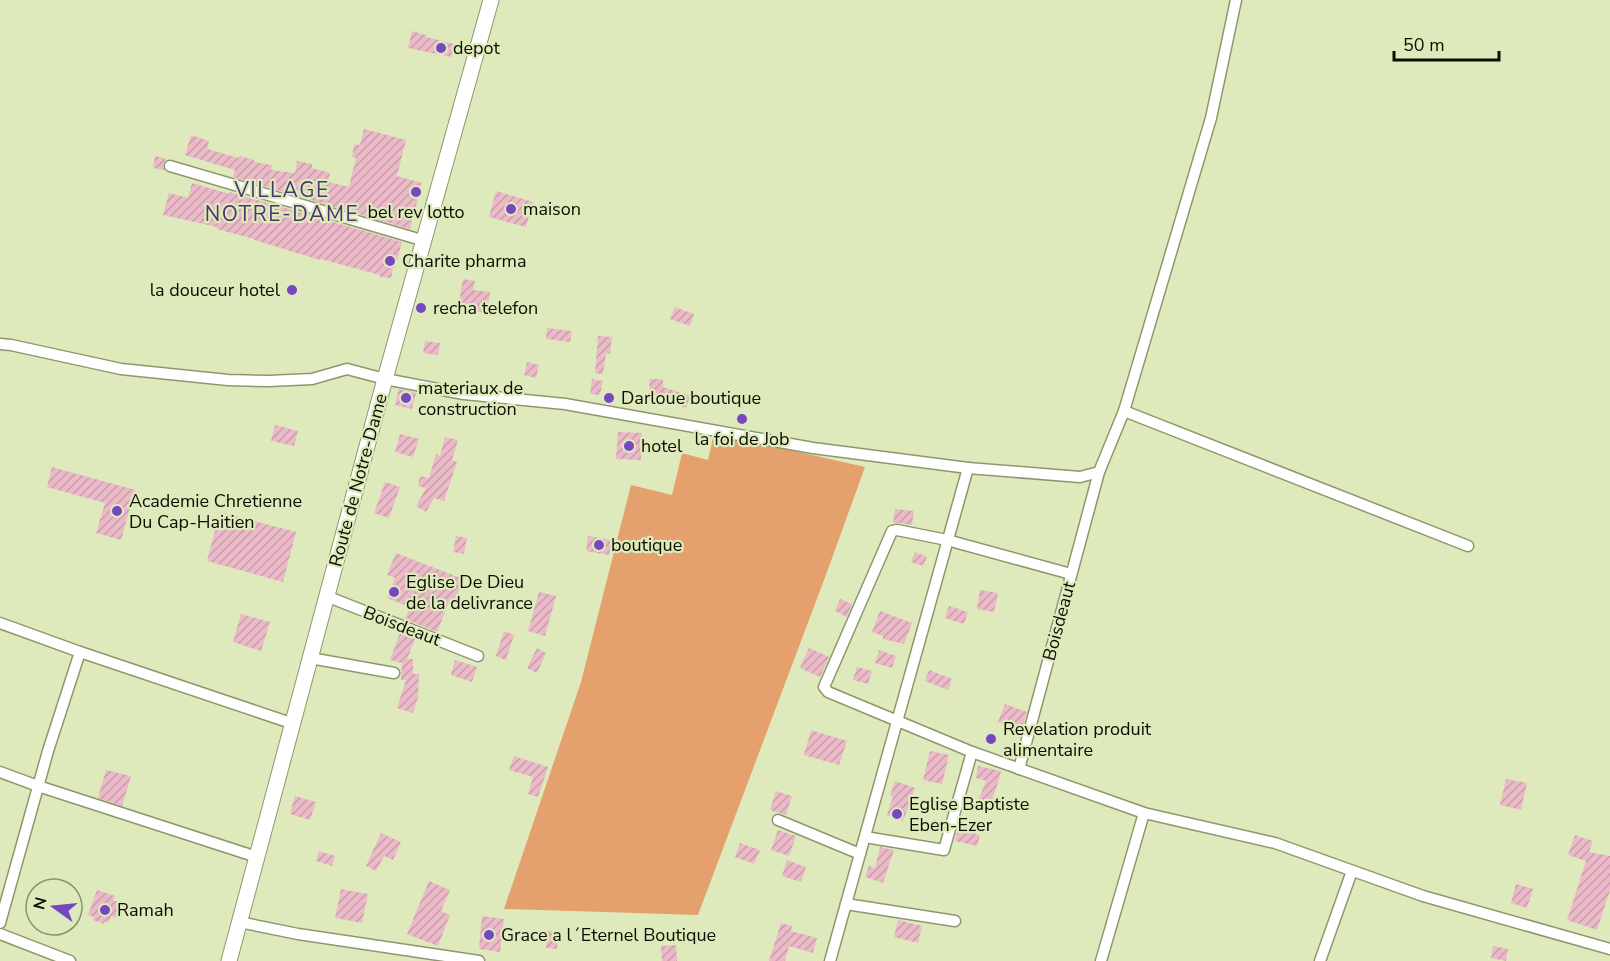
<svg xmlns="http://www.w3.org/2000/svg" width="1610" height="961" font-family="'Nunito Sans',sans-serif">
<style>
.garden{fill:#e4a16d}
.building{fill:url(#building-hatch)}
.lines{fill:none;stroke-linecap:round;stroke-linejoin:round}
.street-casing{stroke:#8e976c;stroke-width:13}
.secondary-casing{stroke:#8e976c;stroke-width:17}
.street{stroke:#fff;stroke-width:10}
.secondary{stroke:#fff;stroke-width:15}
.poi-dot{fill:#7747bf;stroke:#dfeabc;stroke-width:2}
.labels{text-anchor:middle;stroke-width:4.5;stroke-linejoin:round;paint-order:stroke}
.poi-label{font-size:18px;fill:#0b0e01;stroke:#dfeabc;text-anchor:start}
.street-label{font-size:18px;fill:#0b0e01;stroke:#dfeabc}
.quarter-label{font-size:21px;letter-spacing:1.5px;fill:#4b3571;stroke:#dfeabc}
</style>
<defs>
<pattern id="building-hatch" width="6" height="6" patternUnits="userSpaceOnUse" patternTransform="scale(1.5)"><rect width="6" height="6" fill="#ebb9c8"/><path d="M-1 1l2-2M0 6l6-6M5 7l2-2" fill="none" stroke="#c89eaa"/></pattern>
</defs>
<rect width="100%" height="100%" fill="#dfeabc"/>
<!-- garden -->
<polygon class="garden" points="714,433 865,467 827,572 698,915 504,909 581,682 631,485 672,495 682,453 708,460"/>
<!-- building -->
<g class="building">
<polygon points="412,31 426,35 426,37 454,44 451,57 408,48"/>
<polygon points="364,129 406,140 397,176 422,183 410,229 233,177 235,170 185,155 191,135 209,141 207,149 239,158 240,156 254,160 254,162 272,165 271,170 295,173 297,161 312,164 312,168 330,173 328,182 349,187 356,158 352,157 354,144 360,145"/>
<polygon points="155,156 166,159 163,164 164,170 153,168"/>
<polygon points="192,183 230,194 230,192 402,242 395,268 393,268 391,278 380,277 380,275 321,259 320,260 254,240 254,239 217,229 217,227 163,215 169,193 188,198"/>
<polygon points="496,191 533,202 526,227 489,217"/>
<polygon points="463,279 475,281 473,290 490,292 487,313 458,308"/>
<polygon points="675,307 694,314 690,326 670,319"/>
<polygon points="547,328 572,331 570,342 546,339"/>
<polygon points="598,336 612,337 610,354 606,353 603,374 595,373"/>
<polygon points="425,341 440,343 438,355 423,353"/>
<polygon points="527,362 539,365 536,378 524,375"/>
<polygon points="592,379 603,381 600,395 590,394"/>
<polygon points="649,379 663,379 663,387 690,396 686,408 673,403 676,396 650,397"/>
<polygon points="399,389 416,393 412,409 395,405"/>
<polygon points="275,425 298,431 294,446 271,441"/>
<polygon points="618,432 642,433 641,460 616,459"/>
<polygon points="400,434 419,439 413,457 395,452"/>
<polygon points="445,437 458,440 452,460 457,462 444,501 434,498 426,512 416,506 426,488 418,486 420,476 429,478 436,454 440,456"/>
<polygon points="52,467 135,490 121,540 96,533 105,503 47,487"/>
<polygon points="385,482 400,487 389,518 374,513"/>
<polygon points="895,509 914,511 912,525 898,523 893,523"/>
<polygon points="220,512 296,532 283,582 207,561"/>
<polygon points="456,536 467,538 464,554 453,552"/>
<polygon points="588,536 612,540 609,555 586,551"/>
<polygon points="915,552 927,557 923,566 911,562"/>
<polygon points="396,553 463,579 455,601 450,599 437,632 405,619 410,607 387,598 395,578 387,575"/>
<polygon points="980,590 998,593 994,612 977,609"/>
<polygon points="539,592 556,596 545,636 528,631"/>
<polygon points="840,599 852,604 847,617 835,611"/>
<polygon points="949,606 968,612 964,624 945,618"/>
<polygon points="880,611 912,623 904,644 883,639 883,636 872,632"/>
<polygon points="241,614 270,622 261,651 233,642"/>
<polygon points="504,631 514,635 506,660 496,656"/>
<polygon points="400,633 415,639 407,659 413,659 413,674 419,674 418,697 413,713 397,708 406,680 401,680 402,663 390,660"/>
<polygon points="537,648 546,653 537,673 527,668"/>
<polygon points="809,648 829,657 820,677 800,668"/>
<polygon points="879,650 896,656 892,668 875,663"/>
<polygon points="455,660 477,667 472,682 451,675"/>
<polygon points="857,667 872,671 868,684 853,680"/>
<polygon points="929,670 952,679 948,690 925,681"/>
<polygon points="1005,704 1027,712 1021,730 998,722"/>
<polygon points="811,730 847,741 839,765 804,755"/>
<polygon points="930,751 949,755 942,784 923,780"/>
<polygon points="514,756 548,767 538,797 528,794 533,777 509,770"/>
<polygon points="978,766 1001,771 997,786 990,805 978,801 986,781 976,778"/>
<polygon points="106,770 131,776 122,806 98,798"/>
<polygon points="1506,779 1527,783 1521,810 1500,805"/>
<polygon points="895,781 915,788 903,821 887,815 893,797 890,796"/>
<polygon points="776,791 792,796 786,815 770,810"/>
<polygon points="295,796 316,802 310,820 290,814"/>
<polygon points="958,829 980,835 977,846 955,841"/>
<polygon points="778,830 796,836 789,856 771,850"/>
<polygon points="381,833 401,842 393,860 384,856 376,871 366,866"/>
<polygon points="1575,835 1593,841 1589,852 1610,856 1610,890 1597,930 1567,920 1586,861 1568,855"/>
<polygon points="740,843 760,850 754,864 735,857"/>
<polygon points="880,847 894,850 883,883 865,877 869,866 875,868"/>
<polygon points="319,851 335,856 332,866 316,861"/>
<polygon points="787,860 806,867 801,882 782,876"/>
<polygon points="429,881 450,890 441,911 450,915 438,946 407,934"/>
<polygon points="1516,884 1533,889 1527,908 1511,903"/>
<polygon points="341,889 368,894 362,923 335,918"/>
<polygon points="97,890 115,896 113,900 121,903 116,918 111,916 109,922 105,921 104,924 93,920 94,917 88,915"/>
<polygon points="482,916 504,919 500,952 479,949"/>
<polygon points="898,920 922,926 918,943 894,937"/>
<polygon points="781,923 792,926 791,931 817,938 813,953 789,946 785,961 769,961"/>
<polygon points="548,931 559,932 557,949 546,948"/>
<polygon points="676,945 677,961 662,961 661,946"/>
<polygon points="1493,946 1508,949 1506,961 1491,958"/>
</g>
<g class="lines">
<defs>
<g id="street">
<polyline points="170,166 425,241"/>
<polyline points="0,344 11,345 121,369 228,380 269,381 312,379 347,369 385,379 464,394 565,404 813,448 968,468 1080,477 1099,472"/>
<polyline points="1124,411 1468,546"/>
<polyline points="1071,574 947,540 897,530 892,531 824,687 828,692 972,752 1144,813 1275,843 1423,896 1610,949"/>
<polyline points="326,596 478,656"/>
<polyline points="0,623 80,652 294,724"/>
<polyline points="310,658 394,673"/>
<polyline points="1019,769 1099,472 1124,411 1211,118 1236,0"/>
<polyline points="0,772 38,786 257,857"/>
<polyline points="778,820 860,854"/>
<polyline points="865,837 944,850 972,752"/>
<polyline points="846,904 955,921"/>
<polyline points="239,922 298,934 479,961"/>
<polyline points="0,923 48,751 80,652"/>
<polyline points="0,934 70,961"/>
<polyline points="830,961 968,468"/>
<polyline points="1101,961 1144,813"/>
<polyline points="1320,961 1352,871"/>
</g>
<polyline id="secondary" points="229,961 385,379 491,0"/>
</defs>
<!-- street casing -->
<use href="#street" class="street-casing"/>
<!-- secondary casing -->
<use href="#secondary" class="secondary-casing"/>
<!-- street -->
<use href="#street" class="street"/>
<!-- secondary -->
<use href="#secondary" class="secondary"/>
</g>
<!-- markers -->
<g class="poi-dot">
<circle cx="441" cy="48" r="6"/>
<circle cx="416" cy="192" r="6"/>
<circle cx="511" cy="209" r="6"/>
<circle cx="390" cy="261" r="6"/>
<circle cx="292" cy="290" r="6"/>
<circle cx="421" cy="308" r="6"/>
<circle cx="406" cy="398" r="6"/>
<circle cx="609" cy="398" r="6"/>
<circle cx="742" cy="419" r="6"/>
<circle cx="629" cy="446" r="6"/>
<circle cx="117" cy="511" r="6"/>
<circle cx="599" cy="545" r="6"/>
<circle cx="394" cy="592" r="6"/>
<circle cx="991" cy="739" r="6"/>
<circle cx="897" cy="814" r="6"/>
<circle cx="105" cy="910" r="6"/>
<circle cx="489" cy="935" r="6"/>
</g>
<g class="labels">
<!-- poi labels -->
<g class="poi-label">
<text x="453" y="54">depot</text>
<text x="523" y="215">maison</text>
<text x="416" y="218" text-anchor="middle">bel rev lotto</text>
<text x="402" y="267">Charite pharma</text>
<text x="280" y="296" text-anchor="end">la douceur hotel</text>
<text x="433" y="314">recha telefon</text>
<text x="418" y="394">materiaux de<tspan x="418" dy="21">construction</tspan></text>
<text x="621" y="404">Darloue boutique</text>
<text x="742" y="445" text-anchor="middle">la foi de Job</text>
<text x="641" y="452">hotel</text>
<text x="129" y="507">Academie Chretienne<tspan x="129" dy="21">Du Cap-Haitien</tspan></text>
<text x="611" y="551">boutique</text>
<text x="406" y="588">Eglise De Dieu<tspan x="406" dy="21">de la delivrance</tspan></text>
<text x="1003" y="735">Revelation produit<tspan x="1003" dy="21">alimentaire</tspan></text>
<text x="909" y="810">Eglise Baptiste<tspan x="909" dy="21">Eben-Ezer</tspan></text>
<text x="117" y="916">Ramah</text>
<text x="501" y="941">Grace a l´Eternel Boutique</text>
</g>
<!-- street labels -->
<g class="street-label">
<text transform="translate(358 480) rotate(-75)" y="6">Route de Notre-Dame</text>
<text transform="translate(1059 621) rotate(-75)" y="6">Boisdeaut</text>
<text transform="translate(402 626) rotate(21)" y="6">Boisdeaut</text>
</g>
<!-- quarter labels -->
<g class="quarter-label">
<text x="282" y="197">VILLAGE<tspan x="282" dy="24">NOTRE-DAME</tspan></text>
</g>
</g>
<!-- north arrow -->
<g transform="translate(54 907) rotate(285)"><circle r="28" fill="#dfeabc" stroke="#8a9271" stroke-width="1.5"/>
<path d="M0-4.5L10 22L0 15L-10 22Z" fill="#7747bf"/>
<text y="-9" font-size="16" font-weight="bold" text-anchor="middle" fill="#0b0e01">N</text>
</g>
<!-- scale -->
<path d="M1394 51v9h105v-9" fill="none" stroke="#0b0e01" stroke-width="3"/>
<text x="1403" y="51" font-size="18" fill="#0b0e01" stroke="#dfeabc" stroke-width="4.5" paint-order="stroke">50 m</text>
</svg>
